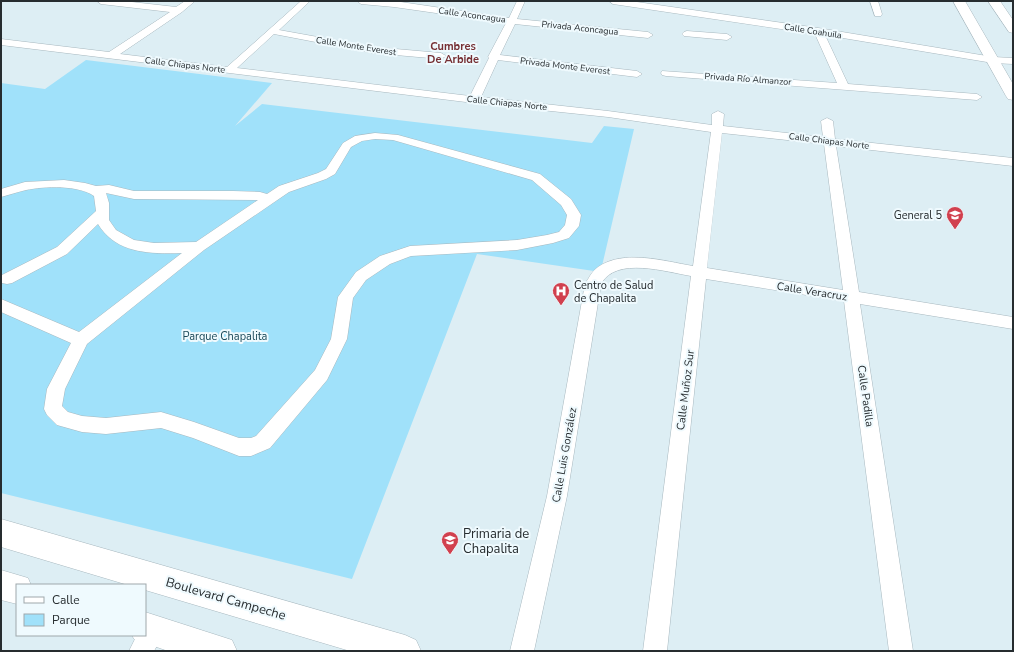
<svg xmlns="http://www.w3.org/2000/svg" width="1014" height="652" font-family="'Nunito Sans',sans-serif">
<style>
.green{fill:#a0e1fa}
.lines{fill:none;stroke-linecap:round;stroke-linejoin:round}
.street-casing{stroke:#a8b8bf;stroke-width:1}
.secondary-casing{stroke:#a8b8bf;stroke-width:1}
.street{fill:#fff;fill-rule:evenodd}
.secondary{fill:#fff;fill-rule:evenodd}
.labels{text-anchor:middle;stroke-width:4;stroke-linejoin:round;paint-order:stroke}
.far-street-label{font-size:9px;fill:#262c2f;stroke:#effafe}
.far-quarter-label{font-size:11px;font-weight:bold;fill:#762f33;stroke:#effafe}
.poi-label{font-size:11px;fill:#262c2f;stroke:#effafe;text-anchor:end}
.street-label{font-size:11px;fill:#262c2f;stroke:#effafe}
.park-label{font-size:11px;fill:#1a4959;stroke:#effafe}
.near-poi-label{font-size:13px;fill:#262c2f;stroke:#effafe;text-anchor:start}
.near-street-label{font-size:13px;fill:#262c2f;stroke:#effafe}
</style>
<rect width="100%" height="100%" fill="#ddeef4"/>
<!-- green -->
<polygon class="green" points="86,60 272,83 235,126 262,104 592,143 604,126 634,129 602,266 594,271 477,254 352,579 1,493 1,83 45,89"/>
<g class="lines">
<defs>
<g id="street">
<path d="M97 1H123L176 7 185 1H195L182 12 120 54 227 67 301 1H310L279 30 373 47 441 53 446 56 441 59 373 53 274 34 237 68 470 96 489 58 488 57 506 23 394 7 361 4 357 1H394L509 18 517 1H525L517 19 648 32 653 35 648 38 515 24 500 55 637 71 642 74 637 77 498 60 481 97 608 111 712 125V114L718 111 724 114 723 126 823 137 821 121 827 118 833 121 835 139 1013 158V166L836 146 859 292 1013 317V329L860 304 913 651H889L844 301 706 279 667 651H643L691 276C666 272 616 256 601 284L567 496 534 651H510L547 496 585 284C589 278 592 271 598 267 624 249 664 261 693 266L711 132 608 117 474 103 1 45V39L109 52 170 12 101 4ZM722 133 824 144 843 290 707 268Z"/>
<polygon points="609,1 630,1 818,28 993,57 1013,58 1013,64 993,63 825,35 848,84 977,94 982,97 977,100 666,76 662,75 661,73 662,71 837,83 815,34 613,4"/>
<polygon points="870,1 878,1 882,14 881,16 875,16"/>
<polygon points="687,31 727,34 732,37 727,40 684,36 682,34 684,32"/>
<path d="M375 133 398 135 540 174 571 199 581 215 579 226 569 238 553 243 517 250 411 256 390 264 366 280 353 298 347 339 327 380 270 448 251 456H239L193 438 161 428 106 434 82 432 57 425 47 415 44 409 47 389 71 343 1 312V299L79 332 182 253C151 254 116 254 98 224L67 254 12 283 7 284 2 283V275L57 247 96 211 94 196C79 185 44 186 26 190 17 192 9 195 1 197V189L25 182 64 180 85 183 96 186 109 185 134 191H233L260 192 267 194 279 186 318 173 326 169 343 143 355 136ZM375 139 393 140 532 180 561 205 567 215 565 225 559 232 547 235 517 240 410 246 380 256 356 272 338 297 331 339 315 370 256 436 251 438H239L194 422 161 412 106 418 82 416 68 412 62 406 65 389 87 344 204 250 289 192 326 179 335 174 351 147 362 141ZM106 193 134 199 258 200 196 242 154 243 134 240 116 230 109 220V203Z"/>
<polygon points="154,618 162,622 166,630 154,651 129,651 137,635 145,635 146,622"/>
</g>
<g id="secondary">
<polygon points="953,1 965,1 1013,84 1013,100 1008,99 1006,96"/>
<polygon points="988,1 1000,1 1013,20 1013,33 1009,32"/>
<polygon points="1,519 405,635 416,640 421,651 350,651 145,590 145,585 128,585 1,547"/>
<polygon points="1,570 28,578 31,585 17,585 17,604 1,600"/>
<polygon points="145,612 232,640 237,651 168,651 134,639 132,635 145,635"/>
</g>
</defs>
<!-- street casing -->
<use href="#street" class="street-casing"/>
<!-- secondary casing -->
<use href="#secondary" class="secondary-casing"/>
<!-- street -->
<use href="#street" class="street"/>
<!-- secondary -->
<use href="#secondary" class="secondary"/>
</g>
<!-- icons -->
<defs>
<symbol id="school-pin" viewBox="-11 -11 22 30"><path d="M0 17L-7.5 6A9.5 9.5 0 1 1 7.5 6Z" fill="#d1404e" stroke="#effafe"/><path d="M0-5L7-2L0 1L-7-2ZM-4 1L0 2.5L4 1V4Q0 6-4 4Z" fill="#fff"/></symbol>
<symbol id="hospital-pin" viewBox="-11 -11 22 30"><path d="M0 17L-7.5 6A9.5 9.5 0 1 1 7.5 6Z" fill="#d1404e" stroke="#effafe"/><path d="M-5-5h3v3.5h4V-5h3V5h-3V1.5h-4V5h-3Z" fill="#fff"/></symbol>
</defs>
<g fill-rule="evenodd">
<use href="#school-pin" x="945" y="205" width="20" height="27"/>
<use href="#hospital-pin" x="551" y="281" width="20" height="27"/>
<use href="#school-pin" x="440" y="530" width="20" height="27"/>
</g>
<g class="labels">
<!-- far-street labels -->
<g class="far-street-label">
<text transform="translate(472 15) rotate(8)" y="3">Calle Aconcagua</text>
<text transform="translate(580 28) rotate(6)" y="3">Privada Aconcagua</text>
<text transform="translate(813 31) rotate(9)" y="3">Calle Coahuila</text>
<text transform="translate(356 46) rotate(9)" y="3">Calle Monte Everest</text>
<text transform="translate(185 65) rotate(7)" y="3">Calle Chiapas Norte</text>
<text transform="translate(565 66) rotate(7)" y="3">Privada Monte Everest</text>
<text transform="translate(748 79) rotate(4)" y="3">Privada Río Almanzor</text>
<text transform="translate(507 103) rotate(6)" y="3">Calle Chiapas Norte</text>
<text transform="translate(829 141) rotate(7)" y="3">Calle Chiapas Norte</text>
</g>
<!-- far-quarter labels -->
<g class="far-quarter-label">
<text x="453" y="50">Cumbres<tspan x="453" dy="13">De Arbide</tspan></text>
</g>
<!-- poi labels -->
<g class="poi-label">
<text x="942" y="219">General 5</text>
<text x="574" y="289" text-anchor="start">Centro de Salud<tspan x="574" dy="13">de Chapalita</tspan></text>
</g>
<!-- street labels -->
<g class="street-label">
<text transform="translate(812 291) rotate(9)" y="4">Calle Veracruz</text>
<text transform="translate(685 390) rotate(-83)" y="4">Calle Muñoz Sur</text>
<text transform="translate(866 396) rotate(82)" y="4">Calle Padilla</text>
<text transform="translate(564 455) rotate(-80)" y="4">Calle Luis González</text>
</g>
<!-- park labels -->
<g class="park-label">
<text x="225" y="340">Parque Chapalita</text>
</g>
<!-- near-poi labels -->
<g class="near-poi-label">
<text x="463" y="538">Primaria de<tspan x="463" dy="15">Chapalita</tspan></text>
</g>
<!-- near-street labels -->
<g class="near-street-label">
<text transform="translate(226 598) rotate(16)" y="5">Boulevard Campeche</text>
</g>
</g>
<!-- border -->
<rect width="1014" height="652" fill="none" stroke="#262c2f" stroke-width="4"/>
<!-- legend -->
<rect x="16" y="584" width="130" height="52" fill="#effafe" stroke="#9fa8ab"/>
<rect x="24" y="597" width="20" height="6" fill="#ffffff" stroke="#9fa8ab"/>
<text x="52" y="604" font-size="12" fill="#262c2f">Calle</text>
<rect x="24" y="614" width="20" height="12" fill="#a0e1fa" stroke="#9fa8ab"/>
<text x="52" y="624" font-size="12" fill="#262c2f">Parque</text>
</svg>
